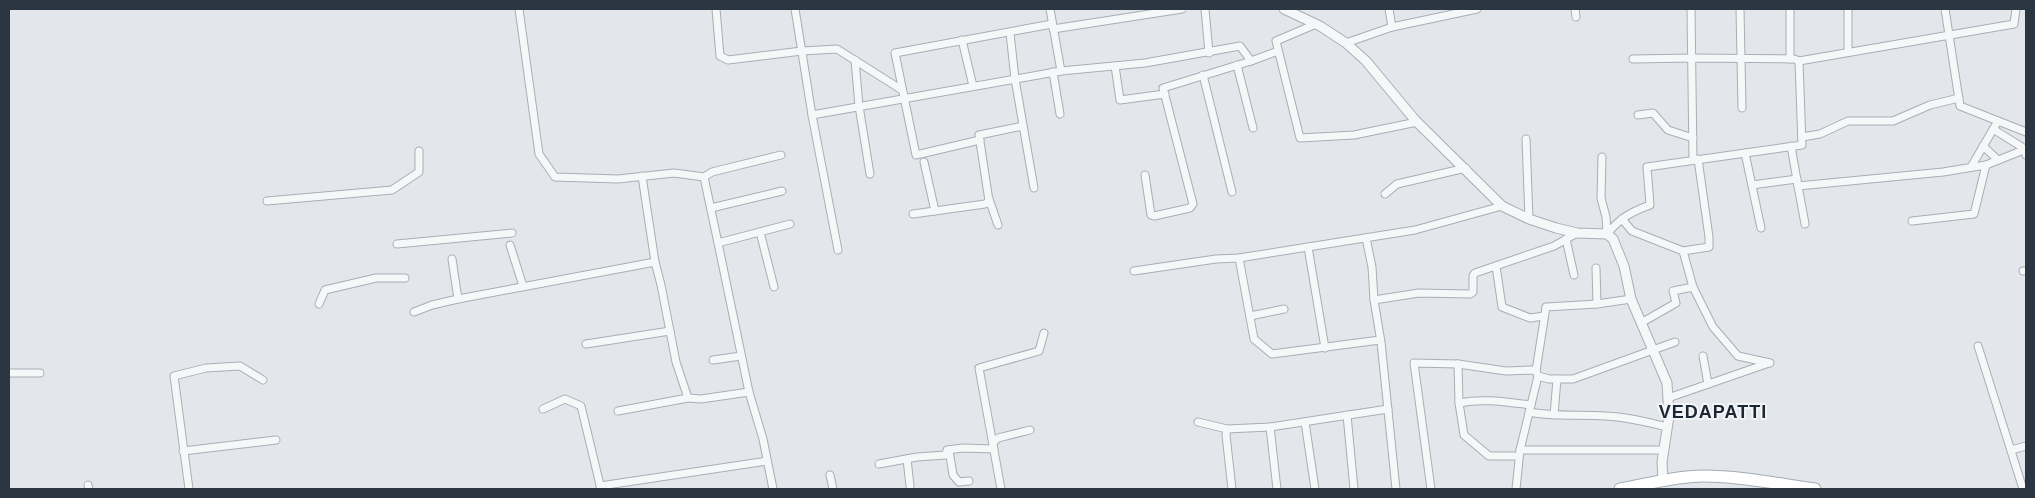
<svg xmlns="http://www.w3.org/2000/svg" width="2035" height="498" font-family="Helvetica,sans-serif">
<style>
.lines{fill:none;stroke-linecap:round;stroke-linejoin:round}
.minor-casing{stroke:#a8aeb5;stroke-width:9}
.tertiary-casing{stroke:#a8aeb5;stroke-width:11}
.primary-casing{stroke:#a2acb7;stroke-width:13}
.minor{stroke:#f6f7f9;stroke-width:7}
.tertiary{stroke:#f6f7f9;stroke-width:9}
.primary{stroke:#fff;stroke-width:11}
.labels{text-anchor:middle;stroke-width:4;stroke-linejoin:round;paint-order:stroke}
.district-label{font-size:18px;font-weight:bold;letter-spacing:1px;fill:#1d2734;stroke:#f3f6f8}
</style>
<rect width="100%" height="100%" fill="#e3e7eb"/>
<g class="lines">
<defs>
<g id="minor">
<polyline points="519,9 539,154 555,177 618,179 674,173 704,177 712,172 781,155"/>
<polyline points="716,9 720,56 728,60 802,51 837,49 902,90"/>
<polyline points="795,9 812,115 1061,71 1145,63 1240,46 1251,61"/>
<polyline points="1050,9 1061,71"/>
<polyline points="1205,9 1209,53"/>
<polyline points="1389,9 1392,27"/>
<polyline points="1575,9 1576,17"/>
<polyline points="1691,9 1693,160"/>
<polyline points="1740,9 1742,108"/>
<polyline points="1790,9 1790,59"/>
<polyline points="1848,9 1848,52"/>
<polyline points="1945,9 1960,106 2026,132"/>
<polyline points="1316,24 1276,41 1300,138 1354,135 1417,122"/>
<polyline points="1053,29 1182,9"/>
<polyline points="1010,33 1015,79 1034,188"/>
<polyline points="962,40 973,86"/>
<polyline points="1346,43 1392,27 1477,9"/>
<polyline points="1633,59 1692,58 1794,59 1799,61 2014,24 2016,9"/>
<polyline points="855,60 859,106 870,174"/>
<polyline points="1237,65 1253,128"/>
<polyline points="1115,66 1120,100 1165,94"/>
<polyline points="1053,72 1060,114"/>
<polyline points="1203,75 1232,192"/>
<polyline points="812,115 838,250"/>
<polyline points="1638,115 1653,113 1668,130 1693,138"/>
<polyline points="1993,129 2025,149 2026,155"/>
<polyline points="1802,137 1820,134 1848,121 1893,121 1930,105 1959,98"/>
<polyline points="1526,139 1529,219"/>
<polyline points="980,140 916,155 895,53 1052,24"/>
<polyline points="1791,146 1798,186 1943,172 1986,165 2026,149"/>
<polyline points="1983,146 1998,160"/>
<polyline points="1745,153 1761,228"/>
<polyline points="1602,157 1601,198 1606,217 1607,234"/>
<polyline points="924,162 935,211"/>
<polyline points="1971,167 1998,121"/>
<polyline points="1145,175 1151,215 1154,216 1190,208 1193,204 1163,88 1251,61 1278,51"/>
<polyline points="642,176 655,262 661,285 676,362 688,398 701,399 749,392"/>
<polyline points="704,177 718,243 790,224"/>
<polyline points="1752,185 1797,179"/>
<polyline points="1798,186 1805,224"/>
<polyline points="1385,194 1397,184 1466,168"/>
<polyline points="989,199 998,225"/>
<polyline points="267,201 392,190 419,172 419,151"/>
<polyline points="711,208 782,191"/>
<polyline points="913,214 985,204 989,201 979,135 1023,126"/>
<polyline points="1622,219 1632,231 1683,251 1693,287 1713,327 1738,356 1770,363"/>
<polyline points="1912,221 1974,214 1986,165"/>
<polyline points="760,232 774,287"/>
<path d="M1607 234C1620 218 1631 212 1650 205L1647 167 1802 145 1799 61"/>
<polyline points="1366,238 1372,267 1374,300 1381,342 1396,489"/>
<polyline points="1566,239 1574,275"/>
<polyline points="718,243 749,392 763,439 773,489"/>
<polyline points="397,244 512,233"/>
<polyline points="510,245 523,286"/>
<polyline points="1308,247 1325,348"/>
<polyline points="1683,251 1709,247 1709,237 1698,159"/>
<polyline points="1239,258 1254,339 1272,354 1380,340"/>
<polyline points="452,259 458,299"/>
<polyline points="1496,266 1502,307 1530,318 1544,316"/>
<polyline points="1596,268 1597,304"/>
<polyline points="1134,271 1216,259 1239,258 1415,230 1502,206"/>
<polyline points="2023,271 2026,271"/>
<polyline points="1374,300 1419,293 1470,294 1473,292 1473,276 1475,273 1554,246 1577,233"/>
<polyline points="319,304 325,290 376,278 405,278"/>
<polyline points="414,312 432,305 458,299 655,262"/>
<polyline points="1250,316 1284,309"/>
<polyline points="1641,323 1676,303 1673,291 1693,287"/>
<polyline points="586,344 670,331"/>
<polyline points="1978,346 2023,489"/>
<polyline points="1703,356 1708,384"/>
<polyline points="713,360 741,356"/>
<polyline points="1458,364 1459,403 1464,435 1489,456 1519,456"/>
<polyline points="1536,371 1546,307 1597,304 1631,299"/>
<polyline points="9,373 40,373"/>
<polyline points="1668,398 1769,363"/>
<path d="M1459 403C1483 398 1506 402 1531 405"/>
<polyline points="543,409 565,399 581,406 601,489"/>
<polyline points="618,411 688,398"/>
<path d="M1529 412C1555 417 1580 414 1606 416 1627 417 1647 422 1667 427"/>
<polyline points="1347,415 1354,489"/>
<polyline points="1554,415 1557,379"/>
<polyline points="1198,422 1227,429"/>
<polyline points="1305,422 1315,489"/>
<polyline points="1270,427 1277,489"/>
<polyline points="993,443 998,438 1030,430"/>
<polyline points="949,450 953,475 959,482 969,481"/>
<polyline points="1520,450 1664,450"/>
<polyline points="2011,450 2026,446"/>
<polyline points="183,451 276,440"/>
<polyline points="907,459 910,486"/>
<polyline points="879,464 917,457 946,455 947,450 963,448 994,449"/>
<polyline points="830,475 833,489"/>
<polyline points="88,485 89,489"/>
<polyline points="600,486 767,461"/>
<polyline points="189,489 174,376 206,368 240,366 263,380"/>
<polyline points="1001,489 979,368 1039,351 1044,333"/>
<polyline points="1232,489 1226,435 1227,429 1270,427 1388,409"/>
<polyline points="1431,489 1414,363 1458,364 1506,371 1532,370 1536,371 1538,376 1549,379 1573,379 1675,342"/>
<polyline points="1516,489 1520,450 1538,376"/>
</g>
<polyline id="tertiary" points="1284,9 1320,26 1346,43 1366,61 1415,120 1502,206 1529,219 1556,228 1577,233 1607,234 1613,239 1624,266 1631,299 1667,383 1669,416 1662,462 1663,481"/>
<path id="primary" d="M1620 489C1648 484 1676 476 1704 476 1741 476 1778 484 1815 489"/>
</defs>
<!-- minor casing -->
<use href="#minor" class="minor-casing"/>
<!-- tertiary casing -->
<use href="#tertiary" class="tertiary-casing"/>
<!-- primary casing -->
<use href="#primary" class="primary-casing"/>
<!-- minor -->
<use href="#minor" class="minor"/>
<!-- tertiary -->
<use href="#tertiary" class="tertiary"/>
<!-- primary -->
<use href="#primary" class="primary"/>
</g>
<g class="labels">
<!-- district labels -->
<g class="district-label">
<text x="1713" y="418">VEDAPATTI</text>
</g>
</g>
<!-- border -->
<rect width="2035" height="498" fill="none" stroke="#2b3643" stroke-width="20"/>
</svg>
